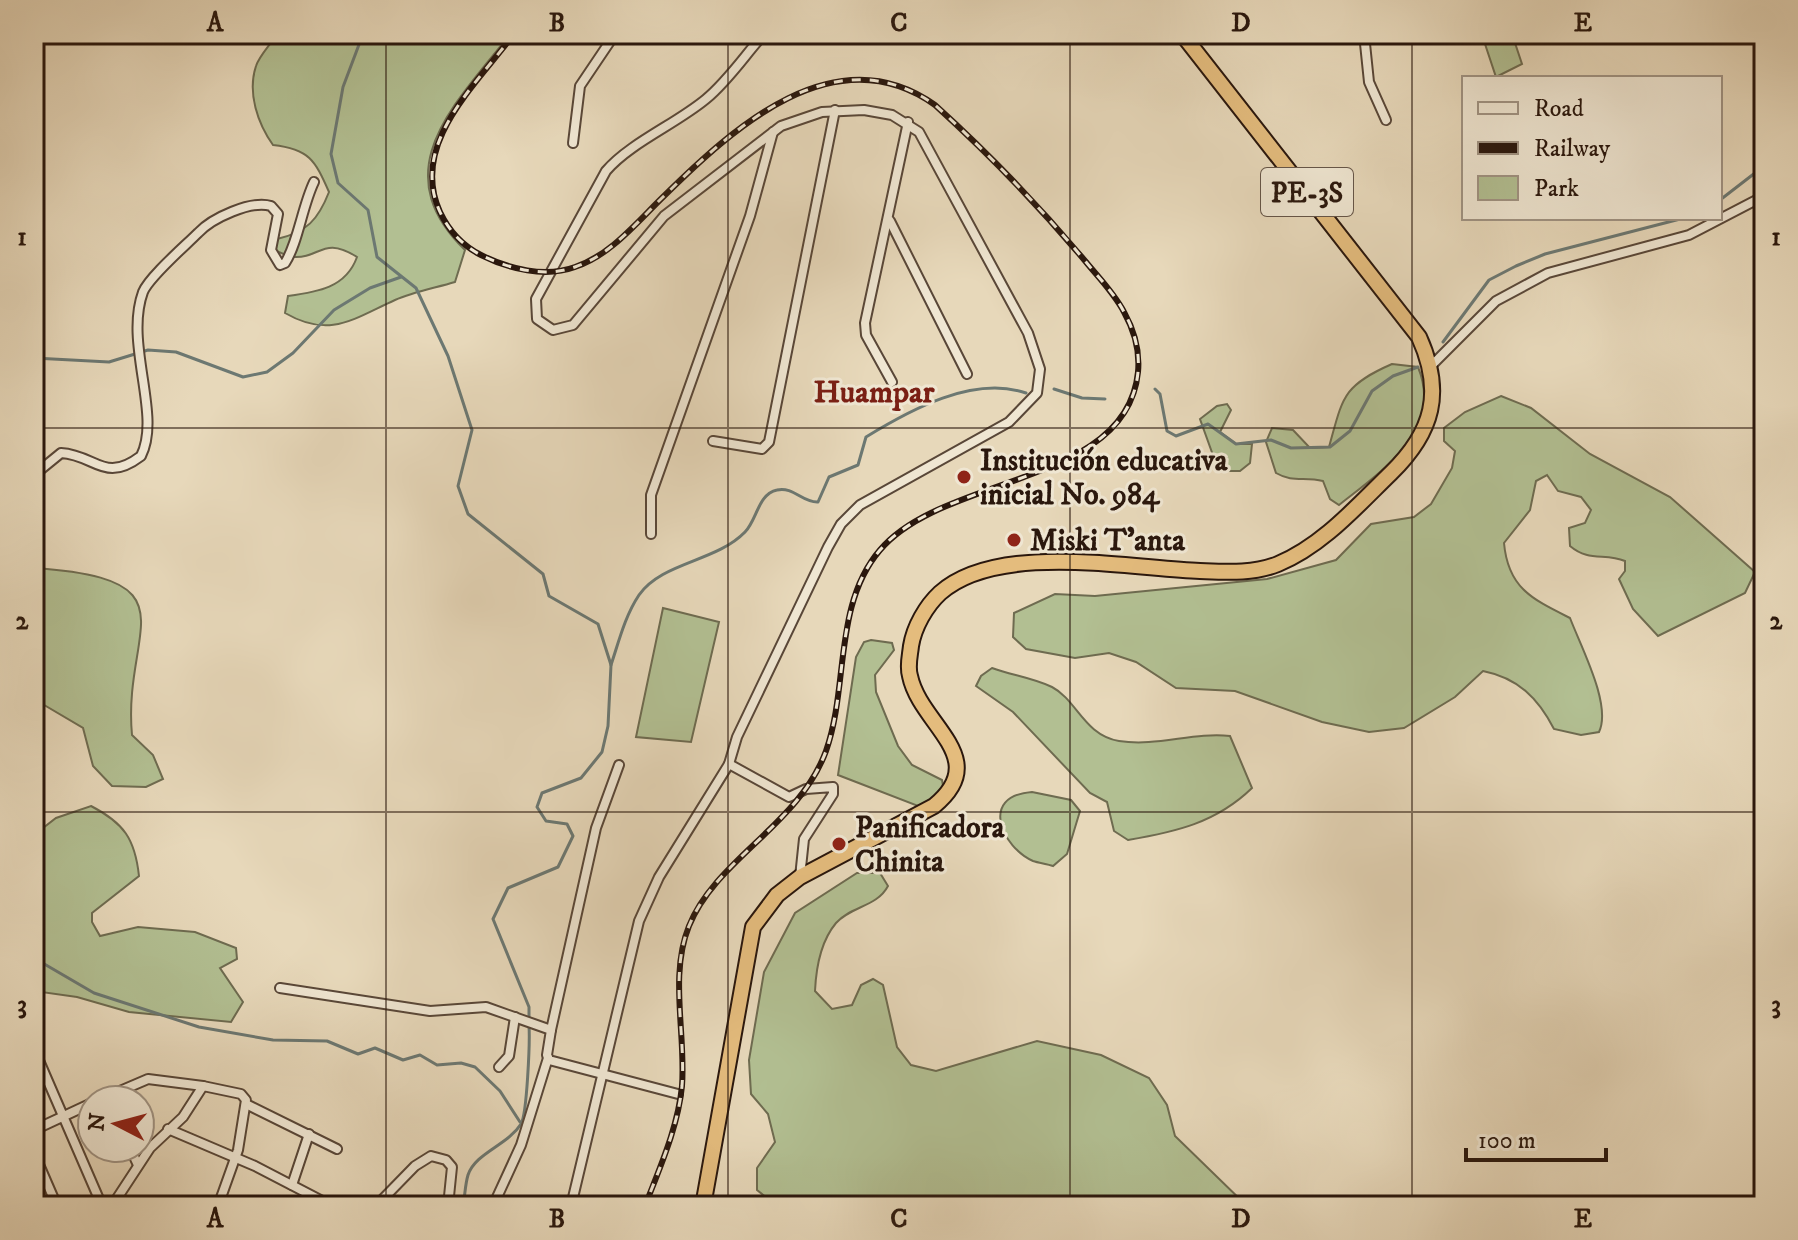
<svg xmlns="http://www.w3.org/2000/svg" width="1798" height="1240" font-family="'IM FELL DW Pica',serif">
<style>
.green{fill:#b2bf92;stroke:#6e6b50;stroke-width:2}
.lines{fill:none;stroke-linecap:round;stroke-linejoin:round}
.stream{stroke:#6c7872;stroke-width:3}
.street-casing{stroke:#594738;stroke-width:12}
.highway-casing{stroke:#2a170d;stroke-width:18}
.street{stroke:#efe6d2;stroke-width:8}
.highway{stroke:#e4bc7d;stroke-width:14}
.rail-casing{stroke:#2a170d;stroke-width:6}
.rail{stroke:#efe6d2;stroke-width:3;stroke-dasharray:9;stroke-linecap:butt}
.grid{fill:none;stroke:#2a170d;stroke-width:2;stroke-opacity:0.55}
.poi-dot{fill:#8f2418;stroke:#efe6d2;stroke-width:3}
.labels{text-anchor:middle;stroke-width:6;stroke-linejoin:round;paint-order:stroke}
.shield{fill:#efe6d2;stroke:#655548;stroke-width:2}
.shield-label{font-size:28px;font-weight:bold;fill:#2a170d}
.poi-label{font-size:30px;font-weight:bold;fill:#2a170d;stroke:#efe6d2;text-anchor:start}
.neighbourhood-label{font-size:32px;font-weight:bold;fill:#7a1f14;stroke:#efe6d2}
.neatline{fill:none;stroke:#2a170d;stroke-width:3}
.grid-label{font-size:26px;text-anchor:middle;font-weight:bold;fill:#2a170d}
</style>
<rect width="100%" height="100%" fill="#e7d8ba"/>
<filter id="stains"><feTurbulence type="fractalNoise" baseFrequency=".0025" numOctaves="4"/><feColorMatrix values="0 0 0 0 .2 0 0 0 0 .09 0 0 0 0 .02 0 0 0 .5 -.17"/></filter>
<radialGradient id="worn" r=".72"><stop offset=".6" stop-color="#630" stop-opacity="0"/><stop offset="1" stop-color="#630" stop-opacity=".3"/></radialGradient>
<!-- green -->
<g class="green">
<path d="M277 34H510C457 103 382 169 465 250L455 282C435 288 413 292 395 300 353 319 330 339 285 313L288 296C317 292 346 288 357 257 323 235 320 259 293 257 287 256 279 252 274 250L277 239C307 232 318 220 329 192 315 160 309 149 273 145 258 124 247 93 256 66 259 56 271 44 277 34Z"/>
<polygon points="1489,34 1512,34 1522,64 1496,77 1483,38"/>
<path d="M1392 364 1418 367C1444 430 1382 471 1339 505L1330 499 1323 481C1305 476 1293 483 1276 473L1266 442 1272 428 1293 430 1310 448 1329 447C1343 397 1342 386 1392 364Z"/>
<path d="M1501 396 1531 408 1590 454 1670 497 1755 572 1745 593 1658 636 1633 609 1619 579 1625 571V561C1604 553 1589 562 1570 546L1569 528 1585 523 1591 510 1581 497 1558 491 1547 475 1536 481 1530 510 1504 543C1508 588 1532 599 1570 618 1581 647 1612 705 1599 732L1581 735 1554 729C1538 698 1518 678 1483 671L1455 697 1404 728 1369 732 1322 722 1235 691 1176 688 1136 662 1109 653 1075 658 1026 649 1013 637 1014 613 1055 594 1095 596 1267 579 1336 560 1371 524 1414 517 1431 504 1452 468 1455 451 1444 441V428L1465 412Z"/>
<polygon points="1227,404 1231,410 1220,432 1236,444 1252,444 1250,463 1240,471 1227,471 1214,458 1200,419 1217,406"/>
<path d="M34 568C198 579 122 629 132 735L153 755 163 779 146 787 112 786 93 766 83 728 34 699Z"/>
<polygon points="663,608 719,622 691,742 636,737"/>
<polygon points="871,640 892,643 894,650 875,675 876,692 898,746 912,765 942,780 944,791 940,798 918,806 838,775 856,657 864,642"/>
<path d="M992 668C1011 675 1034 678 1052 687 1077 700 1084 735 1119 741 1157 747 1193 732 1230 736L1252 788C1216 823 1175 832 1128 840L1114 831 1107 802 1090 793 1013 712 976 686 981 676Z"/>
<path d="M1032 792 1071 800 1080 811 1067 854 1053 866C1047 864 1039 863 1033 861 1003 848 978 796 1032 792Z"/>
<path d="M91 806C124 823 135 839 139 876L92 913V922L100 936 138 927 195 932 236 948 237 959 220 968 243 1002 231 1022 129 1012 77 997 34 991V835L56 818Z"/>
<path d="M857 873H880L888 886C877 907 851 906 836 923 821 941 816 969 815 991L832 1009 852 1005 861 985 873 979 883 985 897 1047 911 1065 936 1071 1037 1041 1101 1055 1149 1078 1167 1105 1175 1136 1247 1206H777L757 1190V1168L775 1142 768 1114 751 1094 749 1060 764 972 795 913Z"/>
</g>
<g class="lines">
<!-- stream -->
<g class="stream">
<polyline points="363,34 343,87 331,154 338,183 368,210 377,257 416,288 448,356 472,430 458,486 468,514 543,574 549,596 598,624 611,665 608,726 602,752 581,778 542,793 537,807 546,821 567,824 573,836 558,867 508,888 493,919 529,1007 529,1019"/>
<polyline points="1720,200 1764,166"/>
<polyline points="1443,342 1489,280 1516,266 1545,254 1684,218"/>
<polyline points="34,358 109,362 148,350 176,352 243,377 267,372 293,353 334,310 370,288 401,277"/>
<polyline points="1054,389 1082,398 1105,399"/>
<polyline points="1155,389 1160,394 1167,431 1176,436 1208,424 1236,444 1271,440 1291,448 1330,447 1350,431 1372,391 1393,376 1418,367"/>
<path d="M611 665C619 641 625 616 639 595 662 562 716 562 745 532 757 520 758 494 777 490 793 486 803 503 818 502L829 477 858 465 866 437C910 410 973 375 1026 393"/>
<polyline points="34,958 94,993 199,1027 273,1040 327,1041 358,1054 375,1048 403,1060 420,1055 437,1065 461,1063 475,1067 500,1091 520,1122"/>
<path d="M463 1206C465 1196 465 1185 468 1175 475 1153 508 1145 521 1124 527 1114 530 1042 529 1026"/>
</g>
<defs>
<g id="street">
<polyline points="1364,34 1369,82 1386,120"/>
<polyline points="573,143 580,86 615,34"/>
<polyline points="890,221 967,374"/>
<polyline points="1431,366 1496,301 1548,273 1689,235 1764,196"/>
<polyline points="892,382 866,335 865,323 908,122"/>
<polyline points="713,441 762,449 769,442 835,110"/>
<path d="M34 475 61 453C96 455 104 484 141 456 162 415 124 344 143 292 149 277 185 246 198 233 212 218 251 200 271 206L278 214 271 250 280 265 285 263C298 243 302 207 314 182"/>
<polyline points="651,534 651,495 750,216 773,132"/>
<polyline points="729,764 789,797 806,789 833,787 833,794 804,839 800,877"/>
<polyline points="280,988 430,1011 486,1007 551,1030 547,1055 549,1060 678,1094"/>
<polyline points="551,1030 596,828 619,765"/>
<polyline points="34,1049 102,1206"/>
<polyline points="499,1067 509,1056 515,1017"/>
<polyline points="99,1100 148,1079 203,1086"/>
<polyline points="246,1104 337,1149"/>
<polyline points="168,1129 255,1166 332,1206"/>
<polyline points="34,1130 92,1103"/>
<polyline points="130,1148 138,1165"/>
<polyline points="34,1153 57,1206"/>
<polyline points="292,1185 309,1134"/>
<polyline points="112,1206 150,1148 183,1117 203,1086 241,1094 246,1100 238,1150 218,1206"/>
<polyline points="376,1206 415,1166 431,1156 446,1160 452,1167 448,1206"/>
<polyline points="493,1206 521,1145 548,1058"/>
<path d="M571 1206 639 921 659 877 729 764 737 737 828 547 841 524 860 505 1009 422 1037 393 1040 369 1028 333 919 132 892 115 864 110 822 112 781 126 664 216 573 325 553 330 537 319 536 299 606 171C630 143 676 124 706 99 728 81 745 55 764 34"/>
</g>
<path id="highway" d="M703 1206 753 927 777 895 800 877 934 806C993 758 920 725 910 676 907 666 910 656 911 646 914 627 926 606 940 593 997 542 1128 568 1200 571 1226 572 1253 574 1278 564 1322 546 1357 506 1391 473 1433 432 1444 392 1419 337L1182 34"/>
</defs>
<!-- street casing -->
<use href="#street" class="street-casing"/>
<!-- highway casing -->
<use href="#highway" class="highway-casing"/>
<!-- street -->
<use href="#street" class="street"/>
<!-- highway -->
<use href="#highway" class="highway"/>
<defs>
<path id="rail" d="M514 34C476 85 409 144 440 212 449 231 463 246 481 255 509 269 545 278 575 267 611 255 637 222 664 196 733 128 835 34 935 105 988 153 1040 207 1086 262 1099 278 1114 293 1124 312 1134 330 1140 351 1138 372 1127 486 944 474 880 550 833 605 849 686 826 751 799 825 716 859 689 926 669 975 686 1034 682 1086 678 1127 660 1167 645 1206"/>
</defs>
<!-- rail casing -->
<use href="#rail" class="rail-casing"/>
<!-- rail -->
<use href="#rail" class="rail"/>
</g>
<!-- grid -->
<path class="grid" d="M386 34V1206M728 34V1206M1070 34V1206M1412 34V1206M34 428H1764M34 812H1764"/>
<!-- markers -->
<g class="poi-dot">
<circle cx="964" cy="477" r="8"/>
<circle cx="1014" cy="540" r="8"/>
<circle cx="839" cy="844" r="8"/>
</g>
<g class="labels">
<!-- shield labels -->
<rect class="shield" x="1261" y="168" width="92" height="48" rx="6"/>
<g class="shield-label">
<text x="1307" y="202">PE-3S</text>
</g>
<!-- poi labels -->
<g class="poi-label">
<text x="980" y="470">Institución educativa<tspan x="980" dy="34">inicial No. 984</tspan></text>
<text x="1030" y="550">Miski T'anta</text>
<text x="855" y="837">Panificadora<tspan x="855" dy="34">Chinita</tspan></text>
</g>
<!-- neighbourhood labels -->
<g class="neighbourhood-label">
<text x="874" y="402">Huampar</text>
</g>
</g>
<!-- margin -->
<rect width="1798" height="1240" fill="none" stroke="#e7d8ba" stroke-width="88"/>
<!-- legend -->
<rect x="1462" y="76" width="260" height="144" fill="#efe6d2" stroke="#a09383" stroke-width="2"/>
<rect x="1478" y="102" width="40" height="12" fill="#efe6d2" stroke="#a09383" stroke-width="2"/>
<text x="1534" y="116" font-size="24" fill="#2a170d">Road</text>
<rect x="1478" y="142" width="40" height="12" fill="#2a170d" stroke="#a09383" stroke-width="2"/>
<text x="1534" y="156" font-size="24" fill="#2a170d">Railway</text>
<rect x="1478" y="176" width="40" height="24" fill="#b2bf92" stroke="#a09383" stroke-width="2"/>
<text x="1534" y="196" font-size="24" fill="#2a170d">Park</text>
<!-- north arrow -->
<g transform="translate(116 1124) rotate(276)"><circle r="38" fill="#efe6d2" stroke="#a09383" stroke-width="2"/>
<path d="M0-6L14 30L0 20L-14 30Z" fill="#8f2418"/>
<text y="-12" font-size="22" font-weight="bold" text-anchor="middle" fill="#2a170d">N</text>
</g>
<!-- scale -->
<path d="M1466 1148v12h140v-12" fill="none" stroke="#2a170d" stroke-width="4"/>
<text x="1478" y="1148" font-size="24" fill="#2a170d" stroke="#efe6d2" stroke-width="6" paint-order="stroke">100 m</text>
<rect x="44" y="44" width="1710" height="1152" class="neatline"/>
<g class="grid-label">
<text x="215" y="31">A</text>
<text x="557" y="31">B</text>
<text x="899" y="31">C</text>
<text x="1241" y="31">D</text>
<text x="1583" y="31">E</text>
<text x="22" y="245">1</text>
<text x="1776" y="245">1</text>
<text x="22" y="629">2</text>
<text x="1776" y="629">2</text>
<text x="22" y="1013">3</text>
<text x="1776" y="1013">3</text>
<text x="215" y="1227">A</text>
<text x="557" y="1227">B</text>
<text x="899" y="1227">C</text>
<text x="1241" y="1227">D</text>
<text x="1583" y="1227">E</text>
</g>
<rect width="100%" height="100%" filter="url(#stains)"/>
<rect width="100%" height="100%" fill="url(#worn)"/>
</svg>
